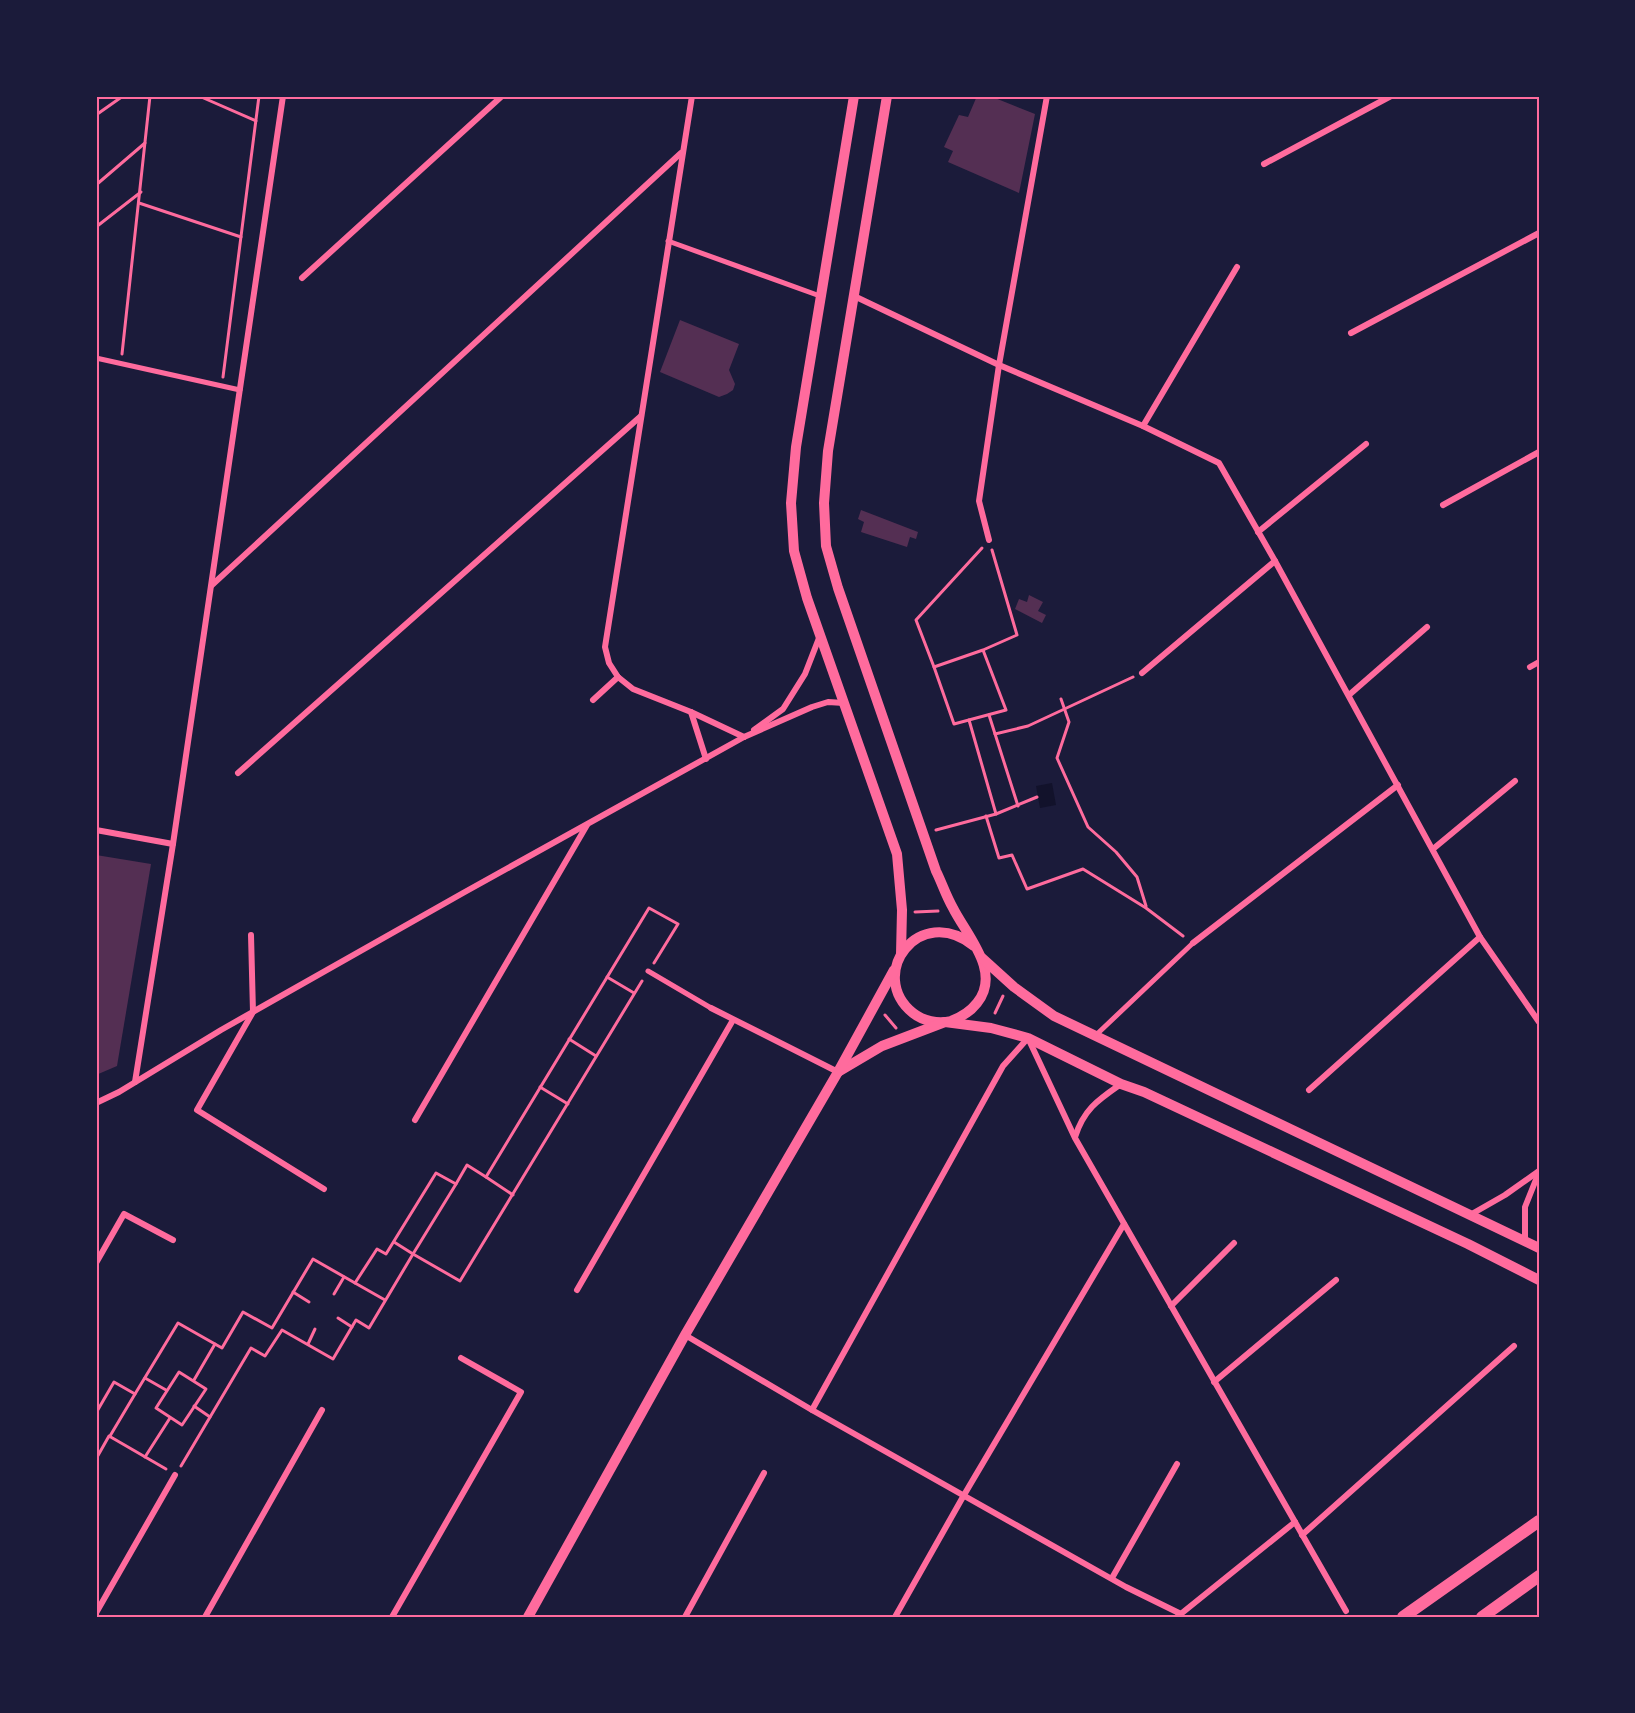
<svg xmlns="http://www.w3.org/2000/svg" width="1635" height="1713" font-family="'DM Sans',sans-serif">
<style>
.water{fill:#12122b}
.building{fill:#542f53}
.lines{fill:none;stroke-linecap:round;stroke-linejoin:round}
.path{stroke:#ff6b9d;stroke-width:3}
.pedestrian{stroke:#ff6b9d;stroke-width:5}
.minor{stroke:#ff6b9d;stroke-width:6}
.tertiary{stroke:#ff6b9d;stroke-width:10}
.secondary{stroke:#ff6b9d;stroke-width:12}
.neatline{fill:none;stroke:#ff6b9d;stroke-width:2}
</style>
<rect width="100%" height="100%" fill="#1b1b3a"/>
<!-- water -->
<polygon class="water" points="1052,783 1056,805 1040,808 1036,786"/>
<!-- building -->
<g class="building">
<polygon points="977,96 990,96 1035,114 1019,193 948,162 953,151 944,147 959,115 968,117"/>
<polygon points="680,320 739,344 729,370 735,384 733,390 727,394 719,397 660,372"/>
<polygon points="861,510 918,532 916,539 910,537 907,547 861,532 864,522 858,519"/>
<polygon points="1029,595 1043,602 1038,611 1046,615 1042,623 1015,609 1019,599 1027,602"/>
<polygon points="96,855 151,864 117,1066 96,1075"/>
</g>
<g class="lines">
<!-- path -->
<g class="path">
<polyline points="199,96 256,121"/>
<polyline points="96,115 123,96"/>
<polyline points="96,185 145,143"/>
<polyline points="139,203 241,237"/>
<polyline points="96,227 141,192"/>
<polyline points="122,354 150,96"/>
<polyline points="223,377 259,96"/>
<polyline points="983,650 1006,710 954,724 934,667 983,650 1017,635 992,550"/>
<polyline points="934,667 916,620 982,548"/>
<polyline points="1061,699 1069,722 1057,758 1088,827 1116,852 1137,877 1146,906"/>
<polyline points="989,715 1018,806"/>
<polyline points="995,734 1028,726 1133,677"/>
<polyline points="996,814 1037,797"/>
<polyline points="986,816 999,858 1012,855 1027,889 1083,869 1146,908 1183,936"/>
<polyline points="936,830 996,814 969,720"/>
<polyline points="915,912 938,911"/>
<polyline points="607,977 634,993"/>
<polyline points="995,1013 1003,996"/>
<polyline points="885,1015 896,1028"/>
<polyline points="569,1039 596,1056"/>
<polyline points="540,1087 568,1104"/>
<polyline points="486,1177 513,1195"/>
<polyline points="394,1242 413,1254 456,1184"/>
<polyline points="355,1283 385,1300"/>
<polyline points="293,1292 309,1302"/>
<polyline points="334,1294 344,1277"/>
<polyline points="338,1318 352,1327"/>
<polyline points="308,1344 315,1329"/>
<polygon points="179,1372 206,1389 182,1425 156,1408"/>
<polyline points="145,1378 166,1390"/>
<polyline points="194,1380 215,1344"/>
<polyline points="194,1406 210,1417"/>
<polyline points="96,1413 114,1382 135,1394 178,1323 222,1348 243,1312 272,1328 313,1259 355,1283 377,1249 386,1254 436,1173 456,1184 467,1165 486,1177 649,908 678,924 654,963"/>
<polyline points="110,1436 135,1394"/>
<polyline points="145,1457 170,1418"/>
<polyline points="96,1459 109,1436 166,1469"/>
<polyline points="181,1466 251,1348 265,1356 282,1330 333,1359 356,1320 369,1328 413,1254 460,1281 642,981"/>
</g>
<!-- pedestrian -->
<g class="pedestrian">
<polyline points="668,241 820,296"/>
<polyline points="96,358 240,390"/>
<polyline points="648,971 711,1008"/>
<polyline points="1096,1035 1193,943"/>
</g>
<!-- minor -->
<g class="minor">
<polyline points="692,96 605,647 609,663 618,677 633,689 691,712 744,737"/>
<polyline points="1264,164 1391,96"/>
<polyline points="302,278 502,96"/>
<polyline points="854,296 999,365 1143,426 1219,463 1275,561 1480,937 1539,1022"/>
<polyline points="1351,333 1539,233"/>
<polyline points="1143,426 1237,267"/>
<polyline points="1443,505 1539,452"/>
<polyline points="1258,532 1366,444"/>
<polyline points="989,540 979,501 999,365 1047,96"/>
<polyline points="212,585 681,153"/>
<polyline points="1530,667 1539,662"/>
<polyline points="1142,673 1275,561"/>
<polyline points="1349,695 1427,627"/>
<polyline points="593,700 618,677"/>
<polyline points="691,712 706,759"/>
<polyline points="754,730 783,709 805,674 819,638"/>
<polyline points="238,773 641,416"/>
<polyline points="96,830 173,844"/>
<polyline points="1433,849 1515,781"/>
<polyline points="251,935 253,1012 197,1110 324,1189"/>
<polyline points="1193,943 1398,785"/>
<polyline points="711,1008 838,1072"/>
<polyline points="135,1082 173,844 283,96"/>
<polyline points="1309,1090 1480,937"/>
<polyline points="96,1103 119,1092 221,1030 463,893 744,737 812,707 828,702 844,703"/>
<polyline points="415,1120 587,825"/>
<path d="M1075 1137C1084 1109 1098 1100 1121 1084"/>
<polyline points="1470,1215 1505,1195 1539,1171"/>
<polyline points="1525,1242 1525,1207 1539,1172"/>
<polyline points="96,1263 124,1214 173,1240"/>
<polyline points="577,1290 733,1020"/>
<polyline points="1171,1306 1234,1243"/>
<polyline points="685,1335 812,1410 1126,1587 1181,1614"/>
<polyline points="1214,1382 1336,1280"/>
<polyline points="812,1410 1003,1066 1028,1038 1075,1138 1346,1611"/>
<polyline points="1302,1535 1514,1346"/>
<polyline points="1112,1578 1177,1464"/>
<polyline points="96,1613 175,1475"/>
<polyline points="205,1617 322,1410"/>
<polyline points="392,1617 521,1392 461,1358"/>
<polyline points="685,1617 764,1473"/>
<polyline points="895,1617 964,1495 1124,1224"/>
<polyline points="1177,1617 1295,1522"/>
</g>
<!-- tertiary -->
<g class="tertiary">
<polyline points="854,96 796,447 791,503 794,551 807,598 897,854 902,910 901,954"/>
<path d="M887 96 828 451 824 503 826 546 838 588 936 871C942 883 946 896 953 908 967 936 1002 972 977 1003 970 1012 962 1017 951 1021 938 1024 923 1021 913 1013 866 975 919 902 974 946"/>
<polyline points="982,958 1014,987 1054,1016 1539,1248"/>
<polyline points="838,1072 882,1046 945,1022 991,1028 1028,1038 1121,1084 1144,1092 1468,1244 1539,1280"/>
<polyline points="528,1617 685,1335 838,1072 894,970"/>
</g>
<!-- secondary -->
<g class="secondary">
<polyline points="1403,1617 1539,1521"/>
<polyline points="1482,1617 1539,1576"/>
</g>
</g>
<!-- border -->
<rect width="1635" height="1713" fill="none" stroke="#1b1b3a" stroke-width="195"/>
<rect x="98" y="98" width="1440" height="1518" class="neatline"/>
</svg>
